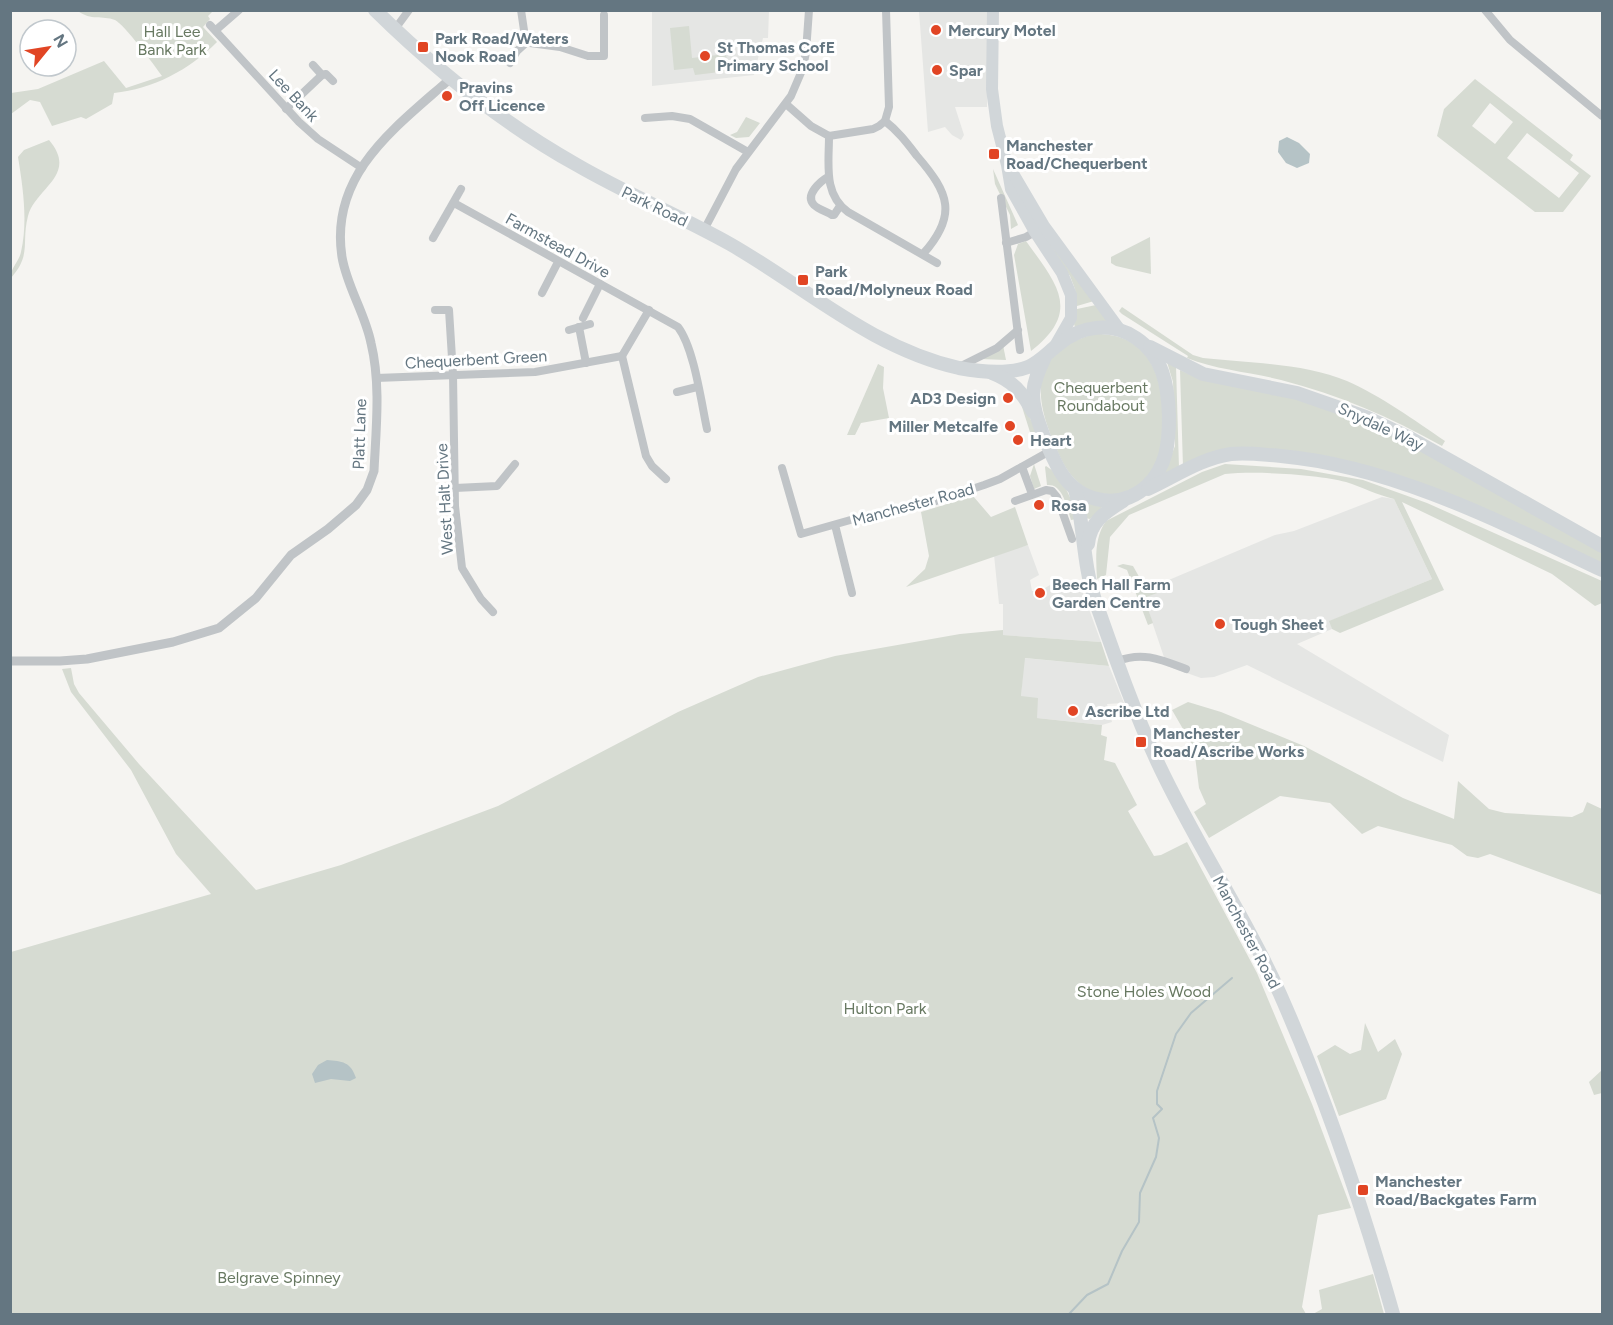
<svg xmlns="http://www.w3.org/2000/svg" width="1613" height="1325" font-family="Figtree,sans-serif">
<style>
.built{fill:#e5e6e4}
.green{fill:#d6dbd2;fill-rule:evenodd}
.water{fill:#b5c3c6}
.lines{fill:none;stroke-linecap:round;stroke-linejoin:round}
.stream{stroke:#b5c3c6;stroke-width:2}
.minor{stroke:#c0c4c7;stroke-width:8}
.tertiary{stroke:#c0c4c7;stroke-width:9}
.primary{stroke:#d1d6d9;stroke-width:12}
.trunk{stroke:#d1d6d9;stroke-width:14}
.poi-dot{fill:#e14524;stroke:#fff;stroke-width:2}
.labels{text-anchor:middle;stroke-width:6;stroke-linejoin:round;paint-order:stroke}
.poi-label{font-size:16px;font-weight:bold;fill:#647681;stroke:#fff;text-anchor:start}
.park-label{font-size:16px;fill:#687962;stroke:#fff}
.street-label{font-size:16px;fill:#647681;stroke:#fff}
</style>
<rect width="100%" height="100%" fill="#f5f4f1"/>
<!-- built -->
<g class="built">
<polygon points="652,11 769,11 768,38 763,38 754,75 652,86"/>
<polygon points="919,11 988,11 987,107 955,107 964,135 961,140 952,135 945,127 928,132"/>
<polygon points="1382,497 1394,499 1432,579 1330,621 1332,629 1297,644 1449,735 1443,762 1247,665 1214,677 1201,678 1167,666 1144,598 1159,592 1157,585 1275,535 1294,531"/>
<polygon points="1028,545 1039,575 1030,580 1032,591 1040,591 1060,579 1063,584 1069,581 1070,585 1079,582 1101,642 1003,635 1003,604 999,604 994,555"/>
<polygon points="1024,658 1109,666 1124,703 1107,704 1112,722 1102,725 1037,718 1021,696"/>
</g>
<!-- green -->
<g class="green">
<path d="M78 11H213L208 16 210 19 203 27 217 42C189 70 153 89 114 93L112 104 86 119 81 117 52 126 40 102 30 100 11 114V93L38 89 104 61 126 88 162 76C155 66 124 24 115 20 102 15 91 21 78 11Z"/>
<polygon points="689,26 692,58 726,54 728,71 695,75 693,68 674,70 670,28"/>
<path d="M1475 79 1573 155 1570 160 1591 176 1563 212H1535L1437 136 1444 109ZM1490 103 1513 122 1495 144 1472 126ZM1527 133 1579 173 1559 198 1507 158Z"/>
<polygon points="746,117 760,123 749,137 736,138 730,135 737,132"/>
<path d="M49 140C79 175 35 188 28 216 21 243 32 254 11 278 10 268 19 262 21 252 28 221 23 188 18 157L24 150Z"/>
<polygon points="993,169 1018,225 1011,229 1010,215 995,184"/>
<polygon points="1150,237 1151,274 1116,266 1111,263 1111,257"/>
<polygon points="1048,238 1094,301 1077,306 1075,289 1070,276 1044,239"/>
<path d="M1026 241C1056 283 1083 311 1031 351L1014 255 1018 244Z"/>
<polygon points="1096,305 1109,322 1075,327 1074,324 1077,309"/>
<path d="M1122 307 1193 355 1203 358C1248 363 1305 363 1347 381 1379 395 1416 421 1445 441L1442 446C1390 417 1339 395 1281 380 1250 372 1217 370 1187 358L1188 356 1122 314 1119 311Z"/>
<path d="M1093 334C1145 332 1162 370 1163 415 1163 426 1164 437 1162 447 1158 465 1142 490 1122 494 1118 495 1113 494 1109 494 1082 495 1066 472 1057 450 1041 413 1025 366 1072 342 1078 339 1086 337 1093 334Z"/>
<polygon points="1003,345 1006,360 981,359"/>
<polygon points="1167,362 1176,366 1179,468 1163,476 1175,446 1173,382"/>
<polygon points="878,364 884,367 883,388 889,418 861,423 855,435 847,435"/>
<polygon points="1180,370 1202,380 1299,399 1392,434 1602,551 1602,565 1478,510 1291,452 1183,467"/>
<polygon points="1018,394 1038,434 1036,448 1034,445"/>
<polygon points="1034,464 1041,486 1034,489 1030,476"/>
<path d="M1225 464 1301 469 1363 480 1427 503 1602 581V603L1595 606 1552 574 1402 502 1444 590 1340 633 1332 629 1329 621 1432 579 1394 499C1377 495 1362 487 1346 482 1317 474 1255 471 1225 474L1129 515 1110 537 1106 575 1097 579C1096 559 1094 538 1106 521L1202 472Z"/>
<path d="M1046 466C1064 477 1072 500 1077 519L1071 520C1067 508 1063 483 1047 485L1045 467Z"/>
<polygon points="973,496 991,517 1015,507 1028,545 906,587 925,569 929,556 921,512"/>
<polygon points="1082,499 1104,505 1090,519 1085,518"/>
<polygon points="1123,564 1133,566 1142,582 1157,585 1160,592 1144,598 1153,623 1148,625 1127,570 1117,566"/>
<polygon points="1003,630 1003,635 1101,642 1109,666 1025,658 1021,696 1038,698 1037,718 1102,725 1101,735 1107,737 1104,760 1115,763 1137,805 1128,811 1154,856 1161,855 1187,842 1257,973 1312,1104 1351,1208 1318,1215 1302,1307 1306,1314 11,1314 11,952 211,894 176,854 131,770 71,692 62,669 71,668 74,684 79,693 139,764 256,890 341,865 498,806 678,712 758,677 835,656 960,634"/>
<polygon points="1188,702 1221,712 1304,746 1403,798 1454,819 1458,781 1489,809 1505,813 1572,817 1583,812 1587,802 1602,809 1602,895 1490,854 1478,858 1467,856 1452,845 1378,826 1362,834 1330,803 1280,796 1209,838 1194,812 1206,804 1199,788 1194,748 1172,710"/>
<polygon points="1365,1023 1378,1052 1395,1039 1402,1054 1386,1099 1339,1116 1317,1056 1335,1045 1350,1054 1361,1050"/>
<polygon points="1602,1070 1602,1093 1594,1095 1589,1082"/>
<polygon points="1373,1274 1384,1314 1313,1314 1322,1309 1319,1290"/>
</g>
<!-- water -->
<g class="water">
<polygon points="1287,137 1299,143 1310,154 1309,163 1297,168 1286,163 1278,152 1279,141"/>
<path d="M327 1060C342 1061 351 1062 356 1078L350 1081 331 1079 315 1083 312 1074 318 1065Z"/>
</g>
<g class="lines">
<!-- stream -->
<polyline class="stream" points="1069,1314 1087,1295 1108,1284 1122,1251 1139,1222 1140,1193 1156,1157 1159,1138 1153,1118 1162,1109 1157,1104 1157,1091 1176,1034 1191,1013 1232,978"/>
<!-- minor -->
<g class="minor">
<polyline points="521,10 525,37 530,43 560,47 588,56 604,56 604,15"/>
<polyline points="1485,10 1510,40 1602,116"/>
<polyline points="210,25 299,122 318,139 362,168"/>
<polyline points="395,29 409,10"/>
<polyline points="216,30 239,10"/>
<polyline points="510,63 517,51 528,41"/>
<polyline points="313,65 322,75"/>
<polyline points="786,104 811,126 829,136 873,129 879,126 885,121 889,107 886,10"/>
<polyline points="286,109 322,75 326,74 333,81"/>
<polyline points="645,118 672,116 690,119 748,152"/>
<path d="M885 121C898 131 907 143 917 156 949 193 958 215 923 254"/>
<path d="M829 136C829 164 823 194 848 212L937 263"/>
<path d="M828 177C821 181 804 195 814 205 818 209 827 212 832 215H834L840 206"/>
<polyline points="1001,198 1020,350"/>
<path d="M454 203 678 327C694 348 701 401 707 429"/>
<polyline points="704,230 736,169 791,96 803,68 806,52 809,10"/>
<polyline points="433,238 461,189"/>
<polyline points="1006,243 1026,237 1038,230"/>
<polyline points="542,293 558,262"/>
<polyline points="435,310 449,310 453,374 455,506 462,568 481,599 493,612"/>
<polyline points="583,318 600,284"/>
<polyline points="579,327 586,363"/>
<polyline points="569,330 590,324"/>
<polyline points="622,356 646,456 652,466 666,479"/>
<polyline points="622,356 649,310"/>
<polyline points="961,366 997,348 1018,330"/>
<polyline points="376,378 535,372 622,356"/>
<polyline points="677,392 697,387"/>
<polyline points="1022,467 1032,494"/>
<polyline points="782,468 801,534 861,517 927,504 984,485 1000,479 1050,451"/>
<polyline points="455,488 497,486 515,464"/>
<polyline points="1015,501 1046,490 1052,491 1057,497 1072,539"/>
<polyline points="835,525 852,593"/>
<path d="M1118 661C1143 651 1162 660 1186 669"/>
</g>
<!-- tertiary -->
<path class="tertiary" d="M10 661H60L87 659 173 642 219 628 256 598 291 555 328 529 356 505 367 490 374 471C376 429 381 384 371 343 365 313 347 287 342 257 329 174 396 127 450 79"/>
<!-- primary -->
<g class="primary">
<polyline points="993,10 992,89 997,126 1007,165 1011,189 1035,232 1062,273 1071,295 1071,318 1055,346"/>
<polyline points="1011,170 1044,226 1120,330"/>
</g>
<!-- trunk -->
<g class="trunk">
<path d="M375 10C436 70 502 123 577 165 627 194 680 216 730 244 807 288 871 348 959 368 981 372 1007 375 1028 367 1041 361 1048 352 1059 344 1081 326 1111 321 1136 338 1163 356 1168 385 1169 416 1169 443 1167 466 1147 486 1122 509 1084 504 1064 477 1055 465 1050 450 1044 437 1039 423 1033 409 1033 394 1034 380 1039 369 1045 357"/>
<polyline points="1150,347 1203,374 1297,393 1366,417 1410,438 1602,546"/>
<path d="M992 373C1013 381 1022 392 1033 412"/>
<path d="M1075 489C1084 525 1083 565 1095 600 1114 654 1133 709 1157 761 1194 841 1244 914 1280 994 1326 1098 1362 1205 1393 1314"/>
<path d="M1148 489C1174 477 1202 458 1231 454 1248 452 1265 455 1281 456 1392 466 1503 523 1602 570"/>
<path d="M1088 544C1090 522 1105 512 1123 501"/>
</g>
</g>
<!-- markers -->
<g class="poi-dot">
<circle cx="936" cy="30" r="6"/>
<rect x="417" y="41" width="12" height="12" rx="3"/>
<circle cx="705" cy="56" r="6"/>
<circle cx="937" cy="70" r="6"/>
<circle cx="447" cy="96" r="6"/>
<rect x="988" y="148" width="12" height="12" rx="3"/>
<rect x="797" y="274" width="12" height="12" rx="3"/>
<circle cx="1008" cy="398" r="6"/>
<circle cx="1010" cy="426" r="6"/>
<circle cx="1018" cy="440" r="6"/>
<circle cx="1039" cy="505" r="6"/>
<circle cx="1040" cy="593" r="6"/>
<circle cx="1220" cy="624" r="6"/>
<circle cx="1073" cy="711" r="6"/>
<rect x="1135" y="736" width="12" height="12" rx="3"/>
<rect x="1357" y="1184" width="12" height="12" rx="3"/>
</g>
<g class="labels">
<!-- poi labels -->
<g class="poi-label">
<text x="948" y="36">Mercury Motel</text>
<text x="435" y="44">Park Road/Waters<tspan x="435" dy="18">Nook Road</tspan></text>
<text x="717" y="53">St Thomas CofE<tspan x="717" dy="18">Primary School</tspan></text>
<text x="949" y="76">Spar</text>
<text x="459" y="93">Pravins<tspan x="459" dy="18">Off Licence</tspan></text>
<text x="1006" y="151">Manchester<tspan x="1006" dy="18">Road/Chequerbent</tspan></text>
<text x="815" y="277">Park<tspan x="815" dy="18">Road/Molyneux Road</tspan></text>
<text x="996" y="404" text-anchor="end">AD3 Design</text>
<text x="998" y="432" text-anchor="end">Miller Metcalfe</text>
<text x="1030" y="446">Heart</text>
<text x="1051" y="511">Rosa</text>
<text x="1052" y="590">Beech Hall Farm<tspan x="1052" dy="18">Garden Centre</tspan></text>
<text x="1232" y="630">Tough Sheet</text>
<text x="1085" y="717">Ascribe Ltd</text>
<text x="1153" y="739">Manchester<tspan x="1153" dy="18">Road/Ascribe Works</tspan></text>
<text x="1375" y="1187">Manchester<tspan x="1375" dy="18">Road/Backgates Farm</tspan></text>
</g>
<!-- park labels -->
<g class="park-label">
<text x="172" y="37">Hall Lee<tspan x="172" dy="18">Bank Park</tspan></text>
<text x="1101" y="393">Chequerbent<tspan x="1101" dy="18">Roundabout</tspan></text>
<text x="1144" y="997">Stone Holes Wood</text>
<text x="885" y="1014">Hulton Park</text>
<text x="279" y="1283">Belgrave Spinney</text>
</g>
<!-- street labels -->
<g class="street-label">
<text transform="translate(294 95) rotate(47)" y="6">Lee Bank</text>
<text transform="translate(655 206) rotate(26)" y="6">Park Road</text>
<text transform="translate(558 245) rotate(29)" y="6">Farmstead Drive</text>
<text transform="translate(476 359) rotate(-3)" y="6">Chequerbent Green</text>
<text transform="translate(1381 426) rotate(25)" y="6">Snydale Way</text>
<text transform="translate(359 434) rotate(-88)" y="6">Platt Lane</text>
<text transform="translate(444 499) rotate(-93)" y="6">West Halt Drive</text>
<text transform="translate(913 504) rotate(-15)" y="6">Manchester Road</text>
<text transform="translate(1247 932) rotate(62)" y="6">Manchester Road</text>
</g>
</g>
<!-- border -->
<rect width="1613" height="1325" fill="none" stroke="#647681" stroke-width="24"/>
<!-- north arrow -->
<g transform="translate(48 48) rotate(60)"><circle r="28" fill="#ffffff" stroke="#c1c8cd" stroke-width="1.5"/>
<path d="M0-4.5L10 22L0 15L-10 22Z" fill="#e14524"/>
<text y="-9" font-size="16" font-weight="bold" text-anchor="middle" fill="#647681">N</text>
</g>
</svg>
